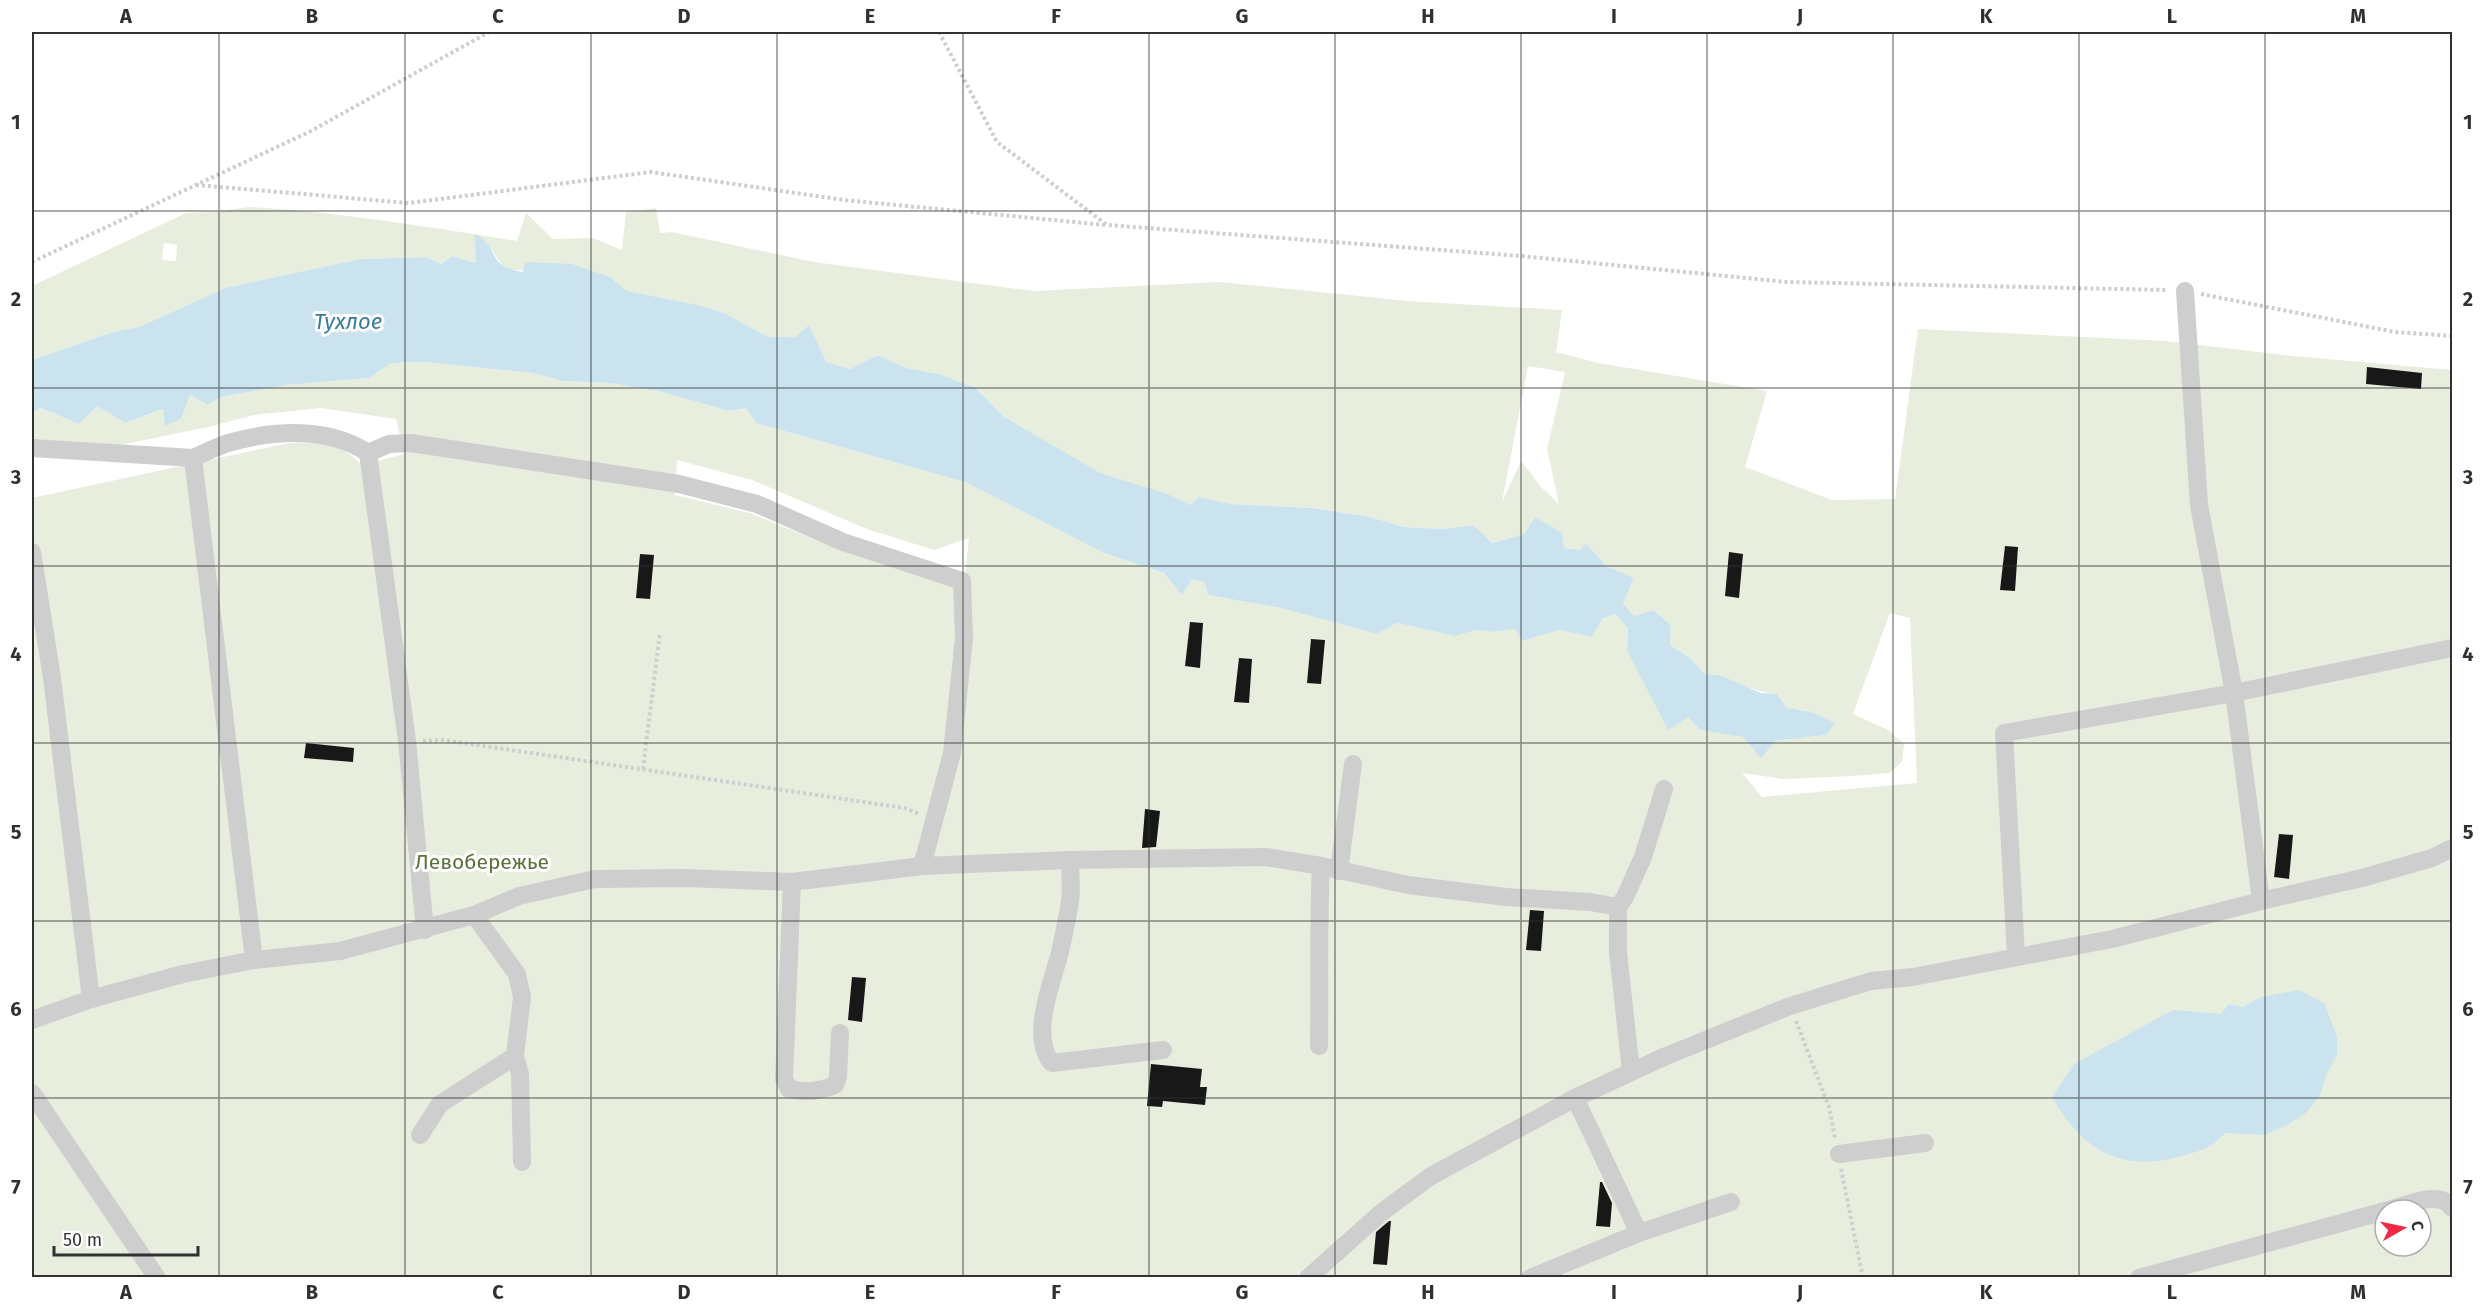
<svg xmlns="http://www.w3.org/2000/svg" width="2484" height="1309" font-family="'Fira Sans',sans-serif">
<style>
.green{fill:#e8eede;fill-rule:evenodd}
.water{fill:#cae3ef}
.building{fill:#181818}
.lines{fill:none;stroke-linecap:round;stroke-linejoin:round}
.path{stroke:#cecece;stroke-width:4;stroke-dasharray:3 3;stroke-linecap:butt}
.minor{stroke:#cecece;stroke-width:18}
.grid{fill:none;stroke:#313131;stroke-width:1.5;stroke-opacity:0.55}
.labels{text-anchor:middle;stroke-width:6;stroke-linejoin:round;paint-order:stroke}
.park-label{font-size:21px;fill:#57713a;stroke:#fff}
.water-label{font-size:22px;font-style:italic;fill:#387b9a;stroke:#fff}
.neatline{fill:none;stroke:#313131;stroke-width:2}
.grid-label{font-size:20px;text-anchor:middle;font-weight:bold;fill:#313131}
</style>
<rect width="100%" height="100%" fill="#fff"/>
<!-- green -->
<path class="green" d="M249 207C339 212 428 227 517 241L526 213 553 239 593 238 622 250 626 212 656 208 660 233 672 232 814 262 1034 291 1220 282 1408 301 1562 310 1556 352 1598 363 1767 391 1745 467 1832 500 1895 499 1918 329 2166 341 2293 356 2452 370V1277H32V498L289 443C318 442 341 442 362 465L404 454 396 419 321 408 254 415 208 427 101 449 32 457V412L39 408 79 424 97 406 125 423 164 409 165 425 181 419 190 395 208 405 221 397 287 385 369 378 391 363 424 362 533 373 562 381 610 383 662 392 729 411 746 408 756 423 965 482 1104 553 1164 573 1182 594 1192 579 1204 582 1208 595 1281 608 1377 634 1397 623 1455 636 1477 630 1494 632 1515 629 1522 641 1559 630 1592 637 1602 619 1615 614 1628 628 1627 650 1700 730 1775 741 1826 735 1805 710 1787 708 1777 694C1751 692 1730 677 1705 674L1690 658 1670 645 1671 626 1654 610 1634 616 1623 602 1634 578 1606 566 1586 543 1579 550 1564 548 1535 517 1524 534 1491 543 1473 525 1444 529 1404 527 1370 517 1313 508 1232 504 1198 497 1190 505 1168 494 1100 474 1003 416 976 388 939 374 906 368 878 355 850 369 825 362 809 325 795 337H768L724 313 698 305 627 291 610 277 506 269C495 258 490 242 476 235V263L452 256 441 264 426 257 360 259 225 288 139 327 113 332 32 360V286L186 213 213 212ZM164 243 177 245 176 261 162 260ZM1528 366 1565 372 1547 449 1559 504 1542 488 1521 461 1502 502ZM677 460 752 480 867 529 934 550 969 538 963 593 947 584 843 551 750 513 675 495ZM1890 613 1910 618 1917 783 1762 797 1742 773 1784 779 1853 776 1890 773 1902 762 1904 744 1888 730 1853 714ZM2385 1210H2421V1246H2385Z"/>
<!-- water -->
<g class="water">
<path d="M475 234C501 247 485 267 523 272L525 262 572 264 610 277 627 291 698 305 724 313 768 337H795L809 325 826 362 850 369 878 355 906 368 939 374 976 388 1003 416 1100 473 1168 494 1190 505 1198 497 1232 504 1313 508 1370 517 1404 527 1444 529 1473 525 1492 543 1524 534 1535 517 1562 533 1564 548 1579 550 1586 543 1606 566 1634 578 1623 603 1634 616 1654 610 1671 626 1670 645 1690 658 1705 674 1722 676 1761 693 1777 694 1787 708C1805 710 1820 713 1835 724L1826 735 1775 741 1761 758 1743 737 1700 730 1688 717 1668 730 1627 650 1628 628 1615 614 1602 619 1592 637 1559 630 1522 641 1515 629 1494 632 1477 630 1455 636 1397 623 1377 634 1281 608 1208 595 1204 582 1192 579 1182 595 1164 573 1104 553 965 482 756 423 746 408 729 411 662 392 610 383 562 381 533 373 424 362 391 363 369 378 287 385 221 397 208 405 190 395 181 419 165 426 163 409 125 423 97 406 79 424 40 408 32 412V360L113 332 139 327 225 288 360 259 426 257 441 264 452 256 476 263Z"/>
<path d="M2299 990 2324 1003 2337 1036V1055L2326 1075 2320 1096 2306 1113 2287 1125 2264 1135 2225 1133C2212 1148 2200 1151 2182 1156 2119 1173 2083 1150 2052 1097L2074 1064 2173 1010 2221 1014 2229 1004 2243 1007 2261 997Z"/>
</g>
<!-- building -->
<g class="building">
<polygon points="2367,367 2422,373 2421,389 2366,384"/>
<polygon points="2005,546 2018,547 2015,591 2000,590"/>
<polygon points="1729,552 1743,554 1739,598 1725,596"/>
<polygon points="640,554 654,555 650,599 636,598"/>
<polygon points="1190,622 1203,623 1200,668 1185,666"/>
<polygon points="1311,639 1325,640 1321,684 1307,683"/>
<polygon points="1239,658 1252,659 1249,703 1234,702"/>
<polygon points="306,743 354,748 353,762 304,758"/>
<polygon points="1145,809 1160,811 1156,847 1142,848"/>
<polygon points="2279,834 2293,835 2289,879 2274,877"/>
<polygon points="1530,910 1544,911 1541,951 1526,950"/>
<polygon points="852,977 866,978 862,1022 848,1020"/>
<polygon points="1151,1064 1202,1069 1200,1087 1207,1087 1205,1105 1163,1101 1162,1107 1147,1106"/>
<polygon points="1600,1182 1602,1182 1612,1203 1610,1227 1596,1226"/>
<polygon points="1389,1221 1391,1221 1387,1265 1373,1264 1376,1232"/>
</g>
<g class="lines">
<!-- path -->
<g class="path">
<polyline points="939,32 997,142 1107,225 1521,256 1787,282 2167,290"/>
<polyline points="196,185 409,203 651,172 844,200 1106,225"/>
<polyline points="32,262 311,131 489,32"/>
<polyline points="2201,294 2395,332 2452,336"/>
<polyline points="423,741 443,740 905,808 919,814"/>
<polyline points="643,769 660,632"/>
<polyline points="1796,1021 1829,1107 1835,1138"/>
<polyline points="1841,1169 1863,1278"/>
</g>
<!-- minor -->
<g class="minor">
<polyline points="2185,291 2199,505 2234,693 2261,901"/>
<polyline points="32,448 193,458"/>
<polyline points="32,552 52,678 91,999"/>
<path d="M1070 860C1070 873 1072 888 1070 902 1067 918 1064 935 1060 952 1053 980 1029 1037 1052 1063L1163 1050"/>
<polyline points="1339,871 1353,764"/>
<path d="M792 882 784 1079 789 1089C805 1093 821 1091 835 1085L838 1077 840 1033"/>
<polyline points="425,930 407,741 368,453 389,444 411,443 679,484 757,504 843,542 962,581 964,638 952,753 922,866"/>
<polyline points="2016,956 2004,733 2234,693 2452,648"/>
<path d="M254 960 193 458C205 453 219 445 232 442 276 430 329 427 368 453"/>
<polyline points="32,1020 91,999 183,974 254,960 340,951 474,915 519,896 595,879 686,878 792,882 922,866 1070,860 1266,857 1321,866 1408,885 1506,897 1590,902 1618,907"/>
<path d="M1319 1046C1320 986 1318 926 1321 866"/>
<polyline points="515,1056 520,1074 522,1162"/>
<polyline points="1631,1072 1618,952 1618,907 1625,897 1643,857 1664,789"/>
<polyline points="32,1093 157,1278"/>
<polyline points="1575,1098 1639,1233"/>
<polyline points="420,1135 440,1104 515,1056 522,997 517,974 474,915"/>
<polyline points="1839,1154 1925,1143"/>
<path d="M2389 1210C2407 1205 2440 1189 2452 1208"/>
<polyline points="1308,1278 1382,1212 1431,1176 1575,1098 1666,1056 1790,1006 1871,981 1913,977 2112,939 2261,901 2362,878 2432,858 2452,848"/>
<polyline points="1530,1278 1639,1233 1731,1202"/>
<polyline points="2139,1278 2385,1211"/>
</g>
</g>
<!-- grid -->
<path class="grid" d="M219 32V1278M405 32V1278M591 32V1278M777 32V1278M963 32V1278M1149 32V1278M1335 32V1278M1521 32V1278M1707 32V1278M1893 32V1278M2079 32V1278M2265 32V1278M32 211H2452M32 388H2452M32 566H2452M32 743H2452M32 921H2452M32 1098H2452"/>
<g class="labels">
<!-- park labels -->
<g class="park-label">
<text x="482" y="869">Левобережье</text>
</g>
<!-- water labels -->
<g class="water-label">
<text x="348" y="329">Тухлое</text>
</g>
</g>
<!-- border -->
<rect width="2484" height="1309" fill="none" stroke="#ffffff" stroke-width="66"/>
<!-- north arrow -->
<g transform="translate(2403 1228) rotate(81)"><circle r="28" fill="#ffffff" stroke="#adadad" stroke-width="1.5"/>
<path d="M0-4.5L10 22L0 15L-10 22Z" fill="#f22946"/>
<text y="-9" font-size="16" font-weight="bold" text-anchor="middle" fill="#313131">С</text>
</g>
<!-- scale -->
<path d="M54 1246v9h144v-9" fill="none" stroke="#313131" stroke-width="3"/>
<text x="63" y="1246" font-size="18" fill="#313131" stroke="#ffffff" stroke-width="4.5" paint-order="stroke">50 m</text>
<rect x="33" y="33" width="2418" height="1243" class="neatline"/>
<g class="grid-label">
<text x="126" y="23">A</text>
<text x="312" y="23">B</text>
<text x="498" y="23">C</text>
<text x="684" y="23">D</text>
<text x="870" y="23">E</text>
<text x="1056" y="23">F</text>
<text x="1242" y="23">G</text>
<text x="1428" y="23">H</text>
<text x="1614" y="23">I</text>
<text x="1800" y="23">J</text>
<text x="1986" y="23">K</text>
<text x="2172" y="23">L</text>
<text x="2358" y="23">M</text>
<text x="16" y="129">1</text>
<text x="2468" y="129">1</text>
<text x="16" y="306">2</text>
<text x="2468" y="306">2</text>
<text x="16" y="484">3</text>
<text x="2468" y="484">3</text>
<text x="16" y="661">4</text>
<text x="2468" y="661">4</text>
<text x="16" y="839">5</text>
<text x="2468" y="839">5</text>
<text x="16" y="1016">6</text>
<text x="2468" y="1016">6</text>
<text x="16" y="1194">7</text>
<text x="2468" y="1194">7</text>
<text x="126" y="1299">A</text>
<text x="312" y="1299">B</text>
<text x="498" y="1299">C</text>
<text x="684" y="1299">D</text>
<text x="870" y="1299">E</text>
<text x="1056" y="1299">F</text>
<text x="1242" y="1299">G</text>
<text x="1428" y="1299">H</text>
<text x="1614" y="1299">I</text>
<text x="1800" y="1299">J</text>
<text x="1986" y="1299">K</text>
<text x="2172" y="1299">L</text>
<text x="2358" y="1299">M</text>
</g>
</svg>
